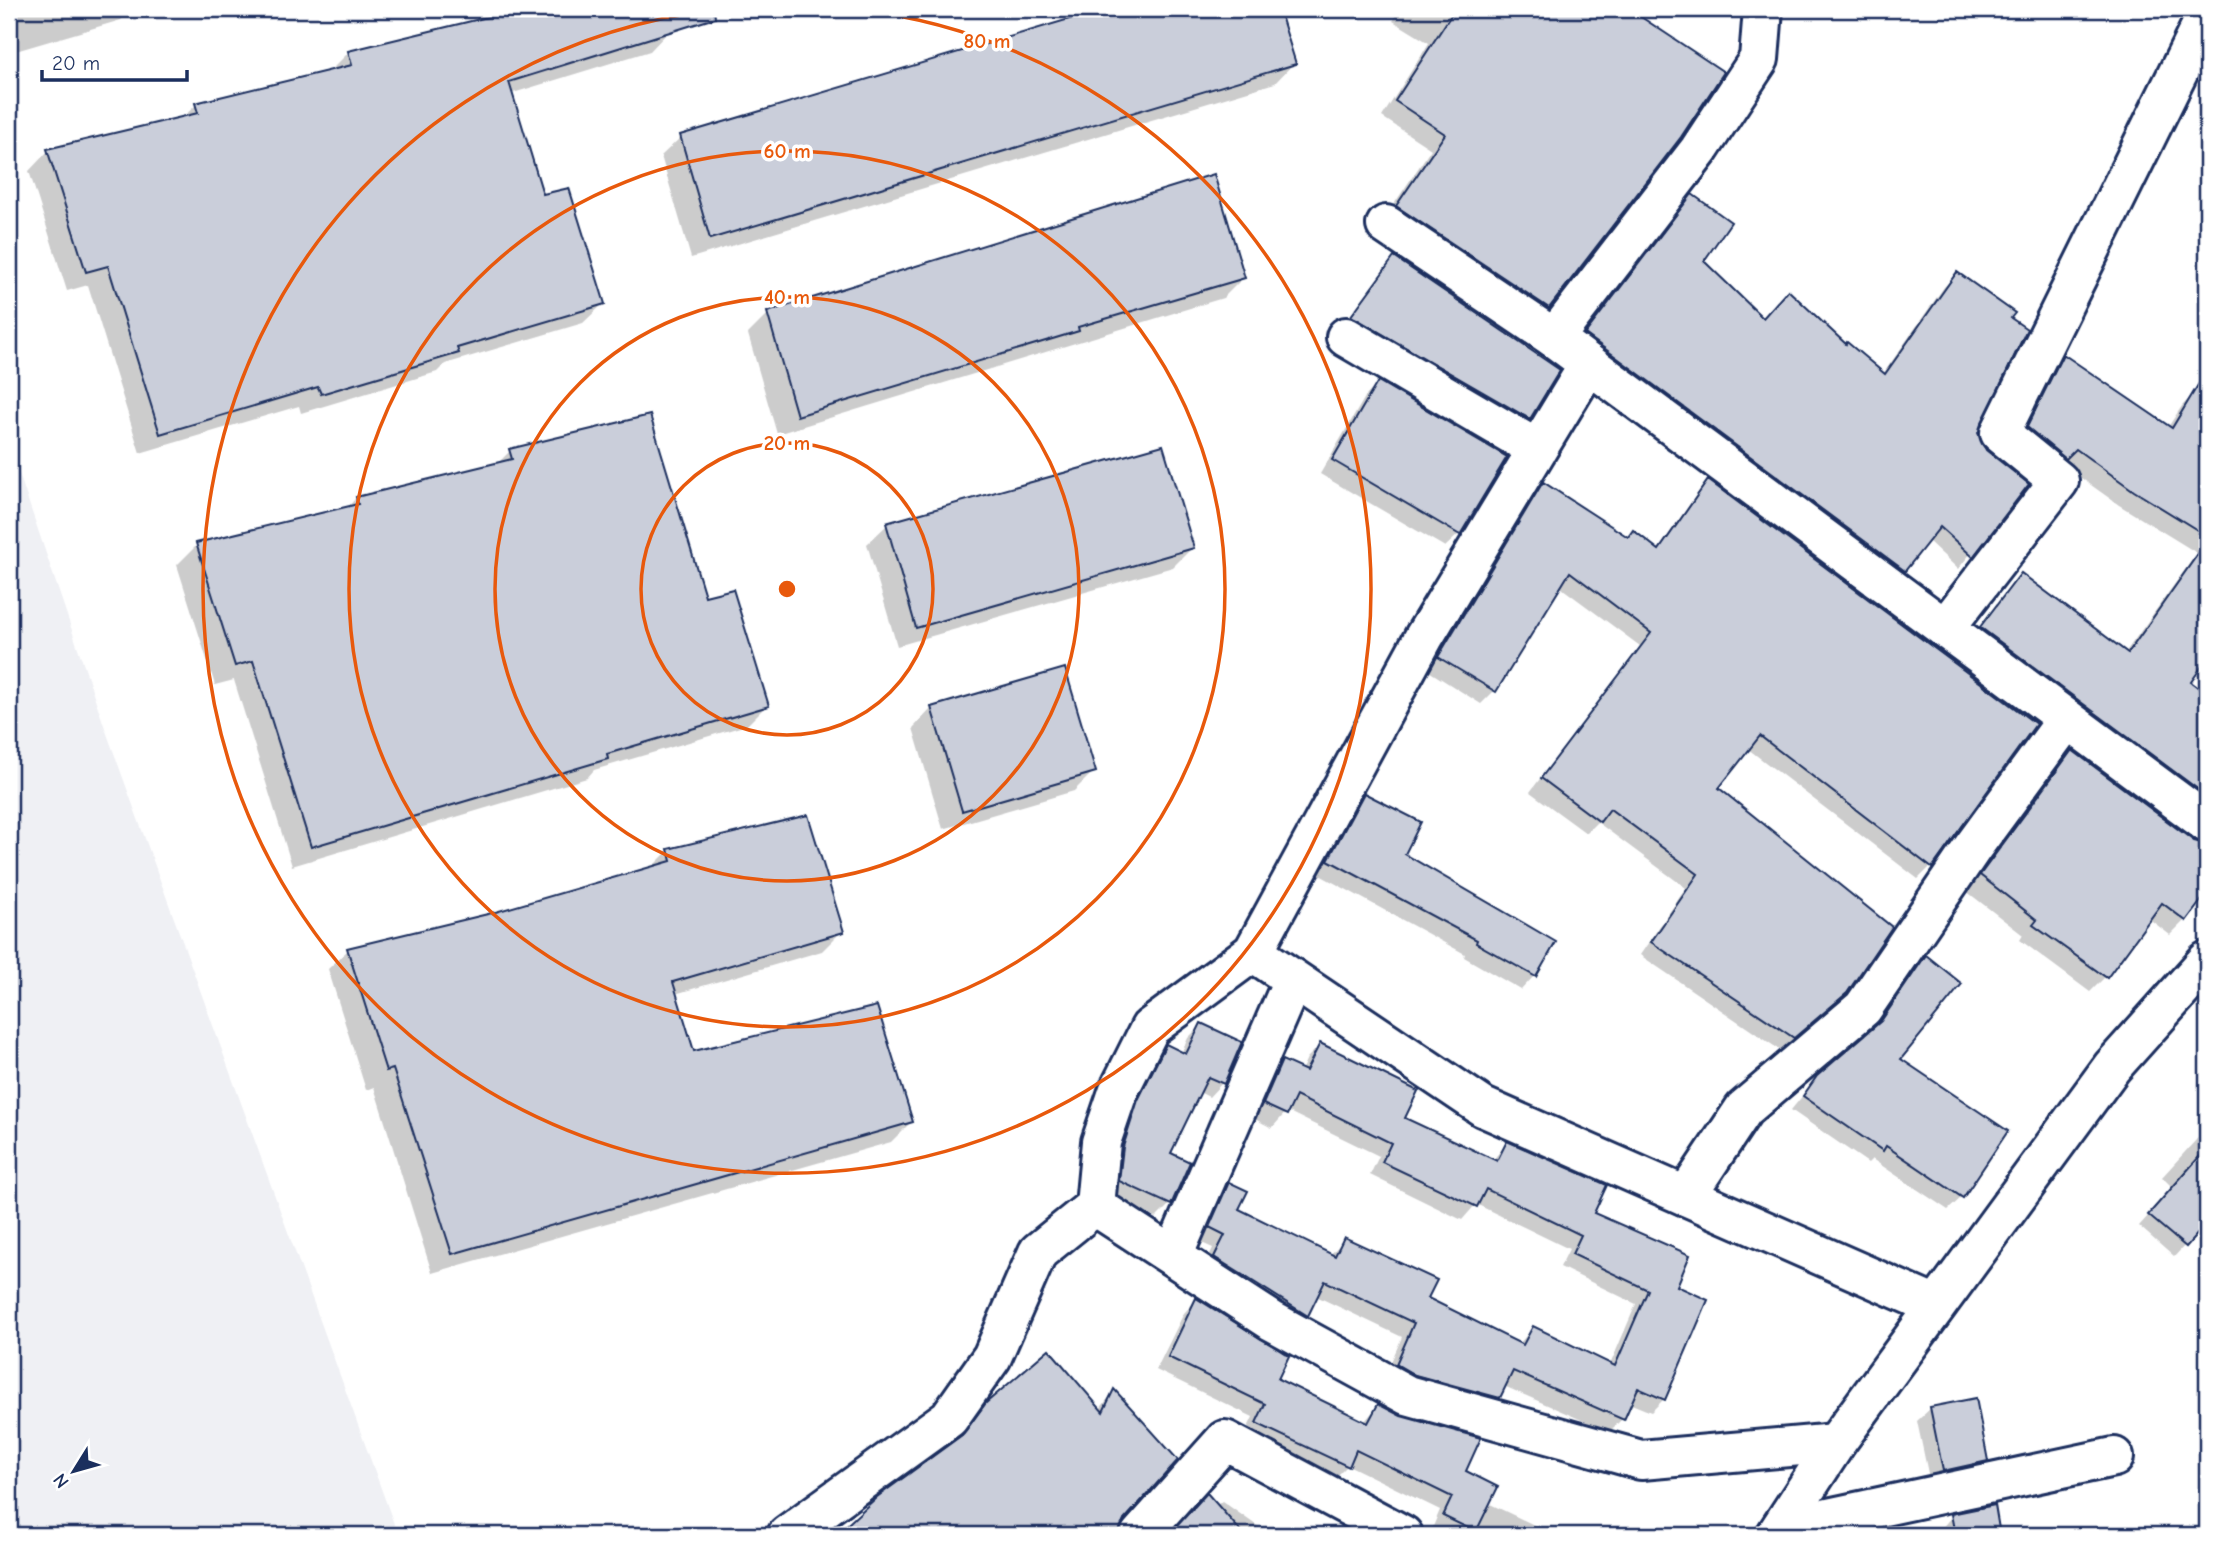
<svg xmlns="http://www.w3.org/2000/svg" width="2216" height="1544" font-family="'Comic Neue',sans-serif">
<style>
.built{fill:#eff0f4}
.shadow{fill:#0003}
.building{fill:#caceda;stroke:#1b2f5e;stroke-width:2}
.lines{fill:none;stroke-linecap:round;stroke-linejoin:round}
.minor-casing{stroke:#1b2f5e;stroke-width:44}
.minor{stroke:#fff;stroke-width:38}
.ring{fill:none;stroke:#e8590c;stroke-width:3.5}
.centre{fill:#e8590c;stroke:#fff;stroke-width:3.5}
.ring-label{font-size:21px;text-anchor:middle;font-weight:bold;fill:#e8590c;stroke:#fff;stroke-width:7;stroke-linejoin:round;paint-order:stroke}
</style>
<rect width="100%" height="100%" fill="#fff"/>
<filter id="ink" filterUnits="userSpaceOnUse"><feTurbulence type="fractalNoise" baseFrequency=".0143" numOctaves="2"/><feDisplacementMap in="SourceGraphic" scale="14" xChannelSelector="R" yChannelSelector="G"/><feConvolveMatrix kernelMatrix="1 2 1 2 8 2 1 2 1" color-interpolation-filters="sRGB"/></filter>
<g filter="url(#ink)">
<!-- built -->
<polygon class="built" points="9,444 106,731 398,1535 9,1535"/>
<!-- shadow -->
<g class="shadow">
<polygon points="9,9 141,9 129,12 121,20 9,53"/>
<polygon points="484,9 687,9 664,15 669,31 650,51 510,94 542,196 603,304 583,323 445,364 437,372 301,413 299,406 140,453 88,285 67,291 29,171 48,151 182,118 196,105 329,72 348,53 473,23"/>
<polygon points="1108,9 1278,9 1294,63 1275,83 691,258 661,156 681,137"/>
<polygon points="1400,9 1626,9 1722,72 1548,307 1533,322 1382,222 1431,149 1382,117 1429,43 1393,21"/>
<polygon points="1213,177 1243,278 1223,298 777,434 748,334 768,314"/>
<polygon points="1693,197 1701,262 1762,320 1845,346 1883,374 1944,287 1957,274 1976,433 1984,451 2026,485 1958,569 1927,540 1890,583 1573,348"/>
<polygon points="1394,259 1558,370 1529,418 1515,432 1339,330"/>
<polygon points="2064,356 2168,427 2182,406 2196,391 2207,397 2207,656 2189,682 2207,696 2207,823 1967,643 2021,575 2125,653 2197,553 2119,505 2060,463 2014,443 2049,371"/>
<polygon points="1378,383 1505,458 1459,534 1445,547 1320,474 1365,397"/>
<polygon points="510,451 767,705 747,725 594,770 587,778 292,866 234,680 215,685 177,565 197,545 346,509 356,498 496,465"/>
<polygon points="1708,482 1931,866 1918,879 1748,749 1717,789 1831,1006 1780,1050 1640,955 1686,888 1597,822 1586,833 1530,792 1640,646 1559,586 1494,691 1481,704 1427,670 1531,497 1544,484 1627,538 1657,551 1696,495"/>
<polygon points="887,525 1192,548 1173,567 897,646 867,544"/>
<polygon points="932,708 1094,771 1074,791 943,829 913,728"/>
<polygon points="2072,752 2194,842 2207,846 2207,891 2185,920 2170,935 2148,918 2105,977 2090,992 2020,940 2023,935 1966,891 2057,767"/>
<polygon points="1365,795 1402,855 1553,943 1534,976 1521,990 1464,957 1465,954 1316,873 1351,808"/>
<polygon points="668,851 842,931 822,951 675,994 692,1053 911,1122 891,1142 432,1273 374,1087 366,1090 328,969 348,950 493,914 650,869"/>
<polygon points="1926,957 1899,1060 1962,1197 1948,1210 1872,1159 1868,1163 1791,1110 1818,1077 1871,1031 1913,970"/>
<polygon points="1201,1025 1240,1043 1222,1083 1209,1097 1199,1092 1169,1154 1188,1163 1170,1204 1156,1218 1107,1194 1125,1115 1153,1060 1167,1047 1181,1054 1188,1038"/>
<polygon points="1320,1045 1403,1119 1492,1161 1507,1143 1675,1287 1664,1399 1651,1412 1629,1403 1622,1419 1609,1432 1504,1386 1498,1397 1485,1410 1384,1378 1402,1337 1316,1296 1307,1315 1294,1328 1202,1271 1213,1248 1197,1241 1216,1197 1229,1184 1237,1210 1330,1255 1345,1239 1425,1299 1518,1345 1533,1328 1610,1365 1636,1304 1560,1267 1569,1249 1476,1204 1462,1220 1370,1175 1379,1156 1287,1111 1272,1128 1251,1117 1269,1075 1282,1062 1301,1071 1307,1058"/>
<polygon points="2207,1128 2207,1221 2174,1257 2139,1226 2173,1188 2162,1177"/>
<polygon points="1196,1300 1276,1380 1363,1423 1378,1406 1464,1472 1488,1503 1555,1535 1445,1535 1432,1529 1440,1510 1348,1465 1334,1479 1244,1436 1253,1417 1156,1370 1184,1313"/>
<polygon points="1114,1391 1122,1520 1117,1535 838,1535 878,1498 956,1442 987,1404 1099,1410"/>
<polygon points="1931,1408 1987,1461 1973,1474 1930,1483 1917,1421"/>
<polygon points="1222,1501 1270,1535 1170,1535 1194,1509 1216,1506"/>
<polygon points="1994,1507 1998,1535 1895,1535 1941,1529 1952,1516"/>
</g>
<!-- building -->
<g class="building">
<polygon points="494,9 714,9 715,18 509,82 543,194 569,188 605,304 457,348 459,353 321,394 318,387 160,434 108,266 86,272 47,149 198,113 195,103 352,65 348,51 496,15"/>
<polygon points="1103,9 1279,9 1296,64 710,239 680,135"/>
<polygon points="1455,9 1629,9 1724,72 1681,137 1549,308 1396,206 1445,134 1395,101"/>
<polygon points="1214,174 1245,278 1078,327 1079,331 797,416 767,312"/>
<polygon points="1692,194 1731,222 1704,261 1763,318 1788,290 1846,344 1847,342 1885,374 1957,272 2015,313 2011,318 2027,329 1978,433 1986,450 2029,484 1973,557 1940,527 1905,571 1585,334"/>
<polygon points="1394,257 1560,370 1530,419 1351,316"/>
<polygon points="2063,354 2172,428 2207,370 2207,536 2134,491 2076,449 2066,459 2027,427"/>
<polygon points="1378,381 1507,457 1460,535 1332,460"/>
<polygon points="650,415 705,596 733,589 769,706 607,754 608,759 311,847 253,661 235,666 196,543 358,504 356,497 512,459 509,449"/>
<polygon points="1163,445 1194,548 916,628 886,523"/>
<polygon points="1708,480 2036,724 1932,868 1760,736 1719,788 1892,927 1847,993 1794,1038 1651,942 1698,874 1610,809 1600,822 1541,778 1651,633 1570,572 1496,692 1438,657 1543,482 1628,537 1633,530 1659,550"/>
<polygon points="2207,541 2207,659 2191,682 2207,694 2207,796 1980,627 2021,573 2128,653"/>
<polygon points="1065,668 1096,772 962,811 931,707"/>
<polygon points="2072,750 2194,841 2207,844 2207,893 2186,921 2162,903 2107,978 2033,925 2037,920 1980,875"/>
<polygon points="1364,793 1421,822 1405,854 1556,942 1536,977 1476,943 1477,940 1328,860"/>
<polygon points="808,815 844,932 673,982 694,1051 877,1006 913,1122 452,1254 393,1069 386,1071 347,948 492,913 671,861 668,849"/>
<polygon points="1926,955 1962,984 1901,1059 2008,1131 1963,1198 1886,1146 1883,1151 1803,1096 1817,1076 1881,1021"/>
<polygon points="1201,1023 1242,1042 1224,1084 1208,1077 1171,1153 1190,1162 1171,1205 1119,1181 1123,1147 1138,1100 1166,1044 1186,1054"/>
<polygon points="1320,1043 1418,1091 1405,1118 1497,1161 1507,1141 1607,1185 1594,1213 1690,1255 1677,1286 1708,1300 1665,1400 1638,1388 1624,1420 1513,1371 1500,1398 1415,1375 1396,1364 1414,1323 1325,1281 1308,1316 1214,1257 1225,1235 1209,1227 1229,1182 1248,1191 1239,1209 1335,1256 1344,1237 1437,1280 1428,1298 1523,1345 1533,1326 1615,1366 1648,1290 1572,1254 1581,1235 1486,1189 1477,1207 1382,1162 1391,1143 1296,1096 1287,1115 1263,1104 1282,1060 1306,1071"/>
<polygon points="2207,1148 2207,1223 2186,1247 2148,1215"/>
<polygon points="1196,1298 1289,1356 1278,1379 1368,1423 1378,1404 1401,1416 1481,1438 1466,1471 1498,1487 1476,1532 1443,1516 1452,1497 1356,1450 1349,1467 1256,1423 1265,1404 1168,1357"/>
<polygon points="1049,1349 1103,1412 1114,1389 1178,1460 1124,1520 1119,1535 836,1535 877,1497 962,1435 986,1403"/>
<polygon points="1976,1398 1988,1461 1943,1471 1930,1407"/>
<polygon points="1207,1493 1244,1535 1169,1535"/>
<polygon points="1995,1505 2000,1535 1955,1535 1951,1514"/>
</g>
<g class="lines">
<defs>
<g id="minor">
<polyline points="1763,9 1759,59 1699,150 1554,338 2207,823"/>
<polyline points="1386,225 1554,338"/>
<polyline points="1346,337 1537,449"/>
<polyline points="1945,628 2059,481 2000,433 2207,14"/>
<polyline points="1253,952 1483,1107 1936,1306"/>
<polyline points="1686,1196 1744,1109 1863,1008 1973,847 2067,719"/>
<polyline points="1095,1206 1272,1321 1407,1395 1641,1460 1836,1443"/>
<polyline points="1173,1256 1293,980"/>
<polyline points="1781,1528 2114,1457"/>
<polyline points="787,1535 949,1418 992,1357 1038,1252 1095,1206 1101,1142 1118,1092 1150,1028 1253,952 1424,637 1589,364"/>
<polyline points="1140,1535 1225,1440 1403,1535"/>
<polyline points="1776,1535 1836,1443 2112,1067 2207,961"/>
</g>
</defs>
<!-- minor casing -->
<use href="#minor" class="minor-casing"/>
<!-- minor -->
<use href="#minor" class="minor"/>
</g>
</g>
<!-- distance rings -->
<g class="ring">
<circle cx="787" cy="589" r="146"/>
<circle cx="787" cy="589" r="292"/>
<circle cx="787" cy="589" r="438"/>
<path d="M853 9A584 584 0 1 1 721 9"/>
</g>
<circle cx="787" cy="589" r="10" class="centre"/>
<g class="ring-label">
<text x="987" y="48">80 m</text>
<text x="787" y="158">60 m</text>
<text x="787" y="304">40 m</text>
<text x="787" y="450">20 m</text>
</g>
<!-- margin -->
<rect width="2216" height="1544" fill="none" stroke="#fff" stroke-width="35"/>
<rect x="18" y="18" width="2181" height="1509" fill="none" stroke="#1b2f5e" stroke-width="2.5" filter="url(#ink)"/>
<!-- north arrow -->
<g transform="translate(74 1471) rotate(233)" stroke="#ffffff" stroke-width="5" paint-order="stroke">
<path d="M0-5L12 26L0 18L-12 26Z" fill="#1b2f5e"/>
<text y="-10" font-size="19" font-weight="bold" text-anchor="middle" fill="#1b2f5e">N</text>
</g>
<!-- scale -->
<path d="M42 70v10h145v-10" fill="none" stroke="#1b2f5e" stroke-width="3.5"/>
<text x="52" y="70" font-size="21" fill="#1b2f5e" stroke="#ffffff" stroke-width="5" paint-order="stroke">20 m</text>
</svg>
